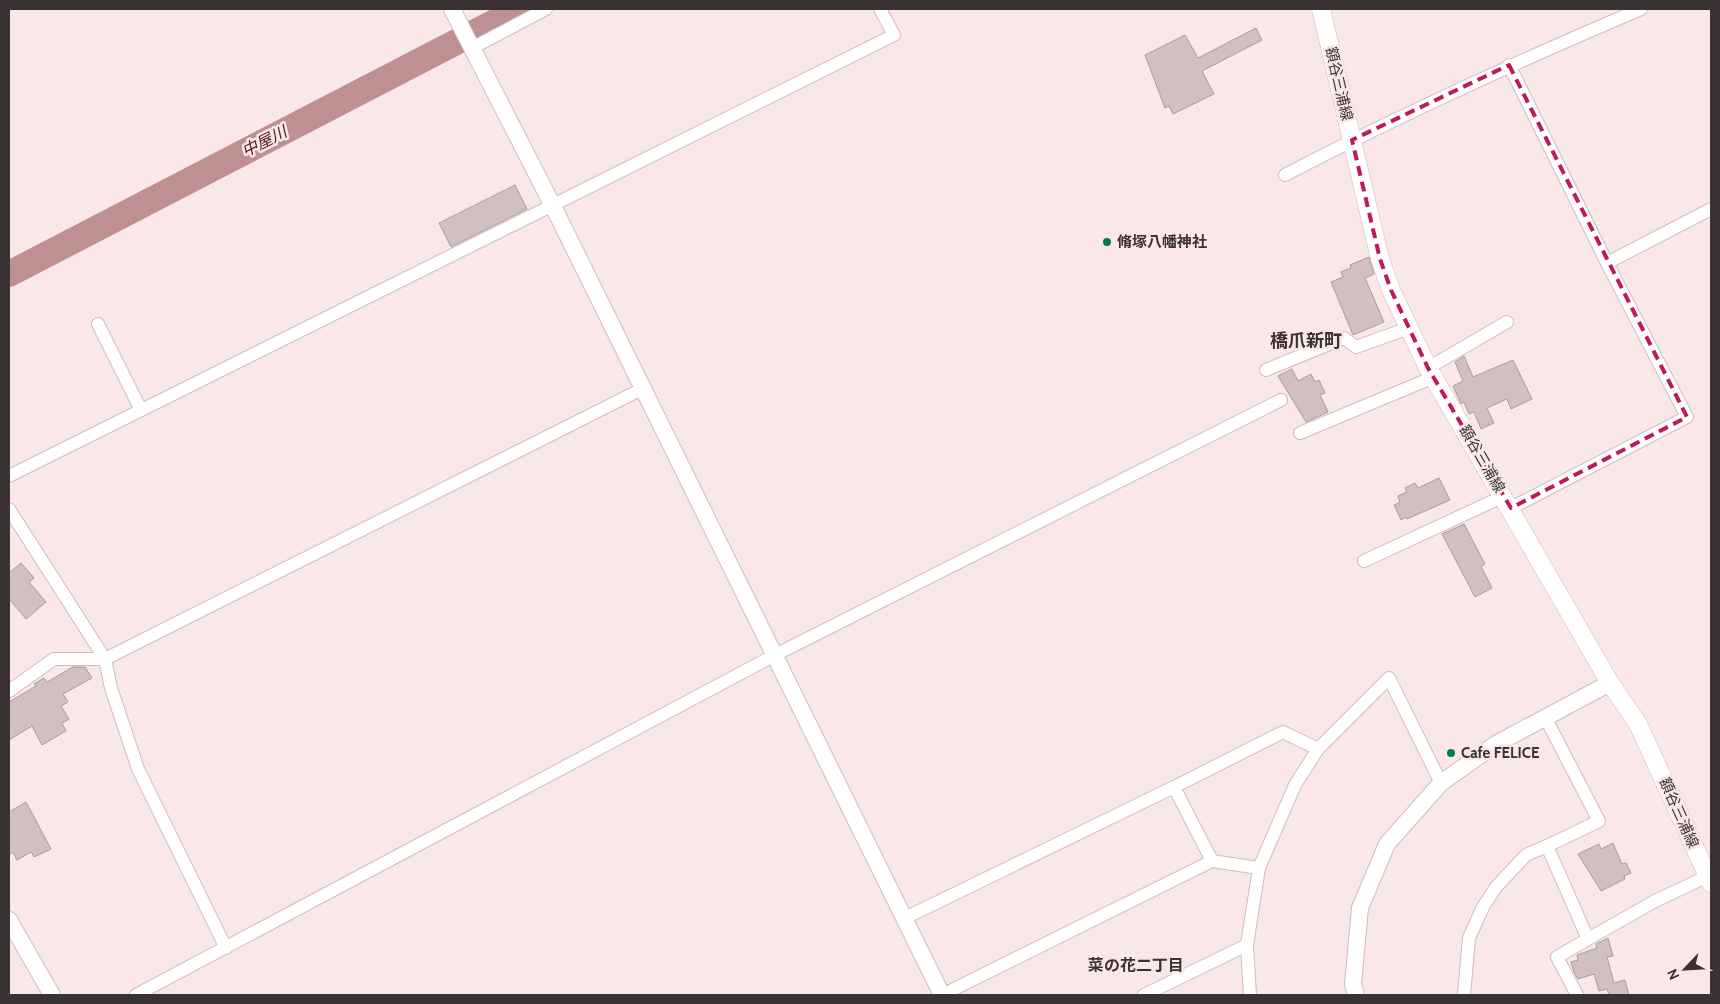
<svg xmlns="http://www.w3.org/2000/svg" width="1720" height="1004" font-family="Cabin,'Noto Sans JP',sans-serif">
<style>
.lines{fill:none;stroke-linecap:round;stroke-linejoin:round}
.river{stroke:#be9092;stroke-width:26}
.building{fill:#d2bfc0;stroke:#ae9b9c}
.minor-casing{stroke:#cfbdbd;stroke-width:14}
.tertiary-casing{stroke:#cfbdbd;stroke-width:18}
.secondary-casing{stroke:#cfbdbd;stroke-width:19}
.minor{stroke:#fff;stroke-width:12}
.tertiary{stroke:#fff;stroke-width:16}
.secondary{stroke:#fff;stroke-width:18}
.marked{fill:none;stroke:#c2185b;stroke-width:4;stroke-dasharray:10 6;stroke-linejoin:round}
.poi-dot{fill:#007b59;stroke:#fae7e7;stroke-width:2}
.labels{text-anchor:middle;stroke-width:5;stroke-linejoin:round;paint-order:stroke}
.street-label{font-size:15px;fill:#3a3232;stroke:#fae7e7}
.poi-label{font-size:15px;font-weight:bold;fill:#3a3232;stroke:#fae7e7;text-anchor:start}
.water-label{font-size:16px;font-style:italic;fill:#51171f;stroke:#fae7e7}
.neighbourhood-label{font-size:16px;font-weight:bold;fill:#3a3232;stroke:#fae7e7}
.quarter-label{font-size:18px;font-weight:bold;fill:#3a3232;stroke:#fae7e7}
</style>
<rect width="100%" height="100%" fill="#fae7e7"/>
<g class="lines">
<!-- river -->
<polyline class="river" points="9,274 520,9"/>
</g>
<!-- building -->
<g class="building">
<polygon points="1256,28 1262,40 1202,71 1214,94 1173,114 1169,106 1165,108 1145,55 1185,35 1198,58"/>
<polygon points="515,185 527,209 451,247 439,223"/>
<polygon points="1369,257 1374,274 1365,278 1384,322 1353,335 1331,282 1343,277 1341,272 1351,268 1350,265"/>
<polygon points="1464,356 1473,377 1513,360 1532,399 1511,409 1507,399 1487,408 1494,423 1481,429 1474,412 1469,414 1464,402 1461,404 1453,386 1463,381 1455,362"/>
<polygon points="1292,369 1298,381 1311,374 1315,382 1319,380 1325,393 1320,395 1328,412 1306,422 1278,376"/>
<polygon points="1439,478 1450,500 1407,519 1406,517 1401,520 1394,505 1400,502 1398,496 1407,492 1405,488 1415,483 1418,488"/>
<polygon points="1464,524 1485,564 1481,566 1492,588 1475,597 1442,534"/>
<polygon points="21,563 34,578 29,582 46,602 26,619 9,599 9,573"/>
<polygon points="73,667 85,667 92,678 63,694 68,702 61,706 69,719 62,723 66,731 42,745 32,726 9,740 9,702 36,686 34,684 44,678 47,682"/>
<polygon points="26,802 51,849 34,857 31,852 17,860 13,852 9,855 9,812"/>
<polygon points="1613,843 1622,864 1626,863 1631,873 1624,876 1625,879 1601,891 1578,854 1599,844 1601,849"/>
<polygon points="1608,938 1613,956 1607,957 1614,983 1625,980 1629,995 1609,995 1607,989 1599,991 1594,974 1578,979 1574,972 1571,962 1578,960 1577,955 1597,948 1596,944"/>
</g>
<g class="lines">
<defs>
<g id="minor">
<polyline points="472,48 546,9"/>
<polyline points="1509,65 1607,263 1687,417 1511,508"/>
<path d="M1285 175C1402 114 1521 60 1641 9"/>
<polyline points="1607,263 1711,209"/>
<polyline points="98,324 141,410"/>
<polyline points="1428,368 1507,322"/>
<polyline points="1266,370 1344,338 1356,347 1409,328"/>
<polyline points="1300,433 1434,377"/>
<polyline points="9,476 894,35 880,9"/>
<polyline points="9,509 105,659 111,688 138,769 226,948"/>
<polyline points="1364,561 1504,496"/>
<polyline points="9,691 54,659 105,659 642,389"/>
<polyline points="1545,717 1599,821 1547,846 1588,939 1557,957 1577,995"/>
<polyline points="1174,787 1283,732 1318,749"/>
<polyline points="905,918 1174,787 1212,861"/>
<polyline points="1588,939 1655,901 1708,876"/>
<polyline points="136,995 775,655 1281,400"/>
<polyline points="942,995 1212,861 1259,868"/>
<polyline points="1144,995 1247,945"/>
<polyline points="1250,995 1247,945 1259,868 1295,785 1318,749 1389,678 1441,783"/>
<polyline points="1464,995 1469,938 1483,907 1496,887 1526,855 1547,846"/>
</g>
<g id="tertiary">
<polyline points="452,9 553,206 942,995"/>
<polyline points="9,920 52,995"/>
<polyline points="1356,995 1353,984 1360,908 1387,844 1441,783 1496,744 1610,683"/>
</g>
<polyline id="secondary" points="1321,9 1380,259 1391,290 1428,368 1610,683 1638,724 1711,883"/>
</defs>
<!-- minor casing -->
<use href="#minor" class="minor-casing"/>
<!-- tertiary casing -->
<use href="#tertiary" class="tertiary-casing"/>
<!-- secondary casing -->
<use href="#secondary" class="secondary-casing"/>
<!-- minor -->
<use href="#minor" class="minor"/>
<!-- tertiary -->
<use href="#tertiary" class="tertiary"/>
<!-- secondary -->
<use href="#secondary" class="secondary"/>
</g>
<!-- marked area -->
<path class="marked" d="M1509 65 1687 417 1511 508 1428 368 1391 290 1380 259 1352 140Z"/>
<!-- markers -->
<g class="poi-dot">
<circle cx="1107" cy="242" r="5"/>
<circle cx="1451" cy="753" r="5"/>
</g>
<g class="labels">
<!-- street labels -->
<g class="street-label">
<text transform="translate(1339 84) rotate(77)" y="5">額谷三浦線</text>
<text transform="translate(1482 459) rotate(60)" y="5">額谷三浦線</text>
<text transform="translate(1679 813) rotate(66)" y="5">額谷三浦線</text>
</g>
<!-- poi labels -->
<g class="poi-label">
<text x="1117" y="247">脩塚八幡神社</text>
<text x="1461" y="758">Cafe FELICE</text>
</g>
<!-- water labels -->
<g class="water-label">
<text transform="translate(264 141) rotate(-27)" y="6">中屋川</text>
</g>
<!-- neighbourhood labels -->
<g class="neighbourhood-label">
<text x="1136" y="971">菜の花二丁目</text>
</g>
<!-- quarter labels -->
<g class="quarter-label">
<text x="1306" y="347">橋爪新町</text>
</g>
</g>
<!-- border -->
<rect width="1720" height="1004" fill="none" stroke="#3a3232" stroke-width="20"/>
<!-- north arrow -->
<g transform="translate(1685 969) rotate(245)" stroke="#fae7e7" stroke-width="4" paint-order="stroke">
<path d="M0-4L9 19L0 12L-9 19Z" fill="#3a3232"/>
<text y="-8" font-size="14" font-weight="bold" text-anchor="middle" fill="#3a3232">N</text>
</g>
</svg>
